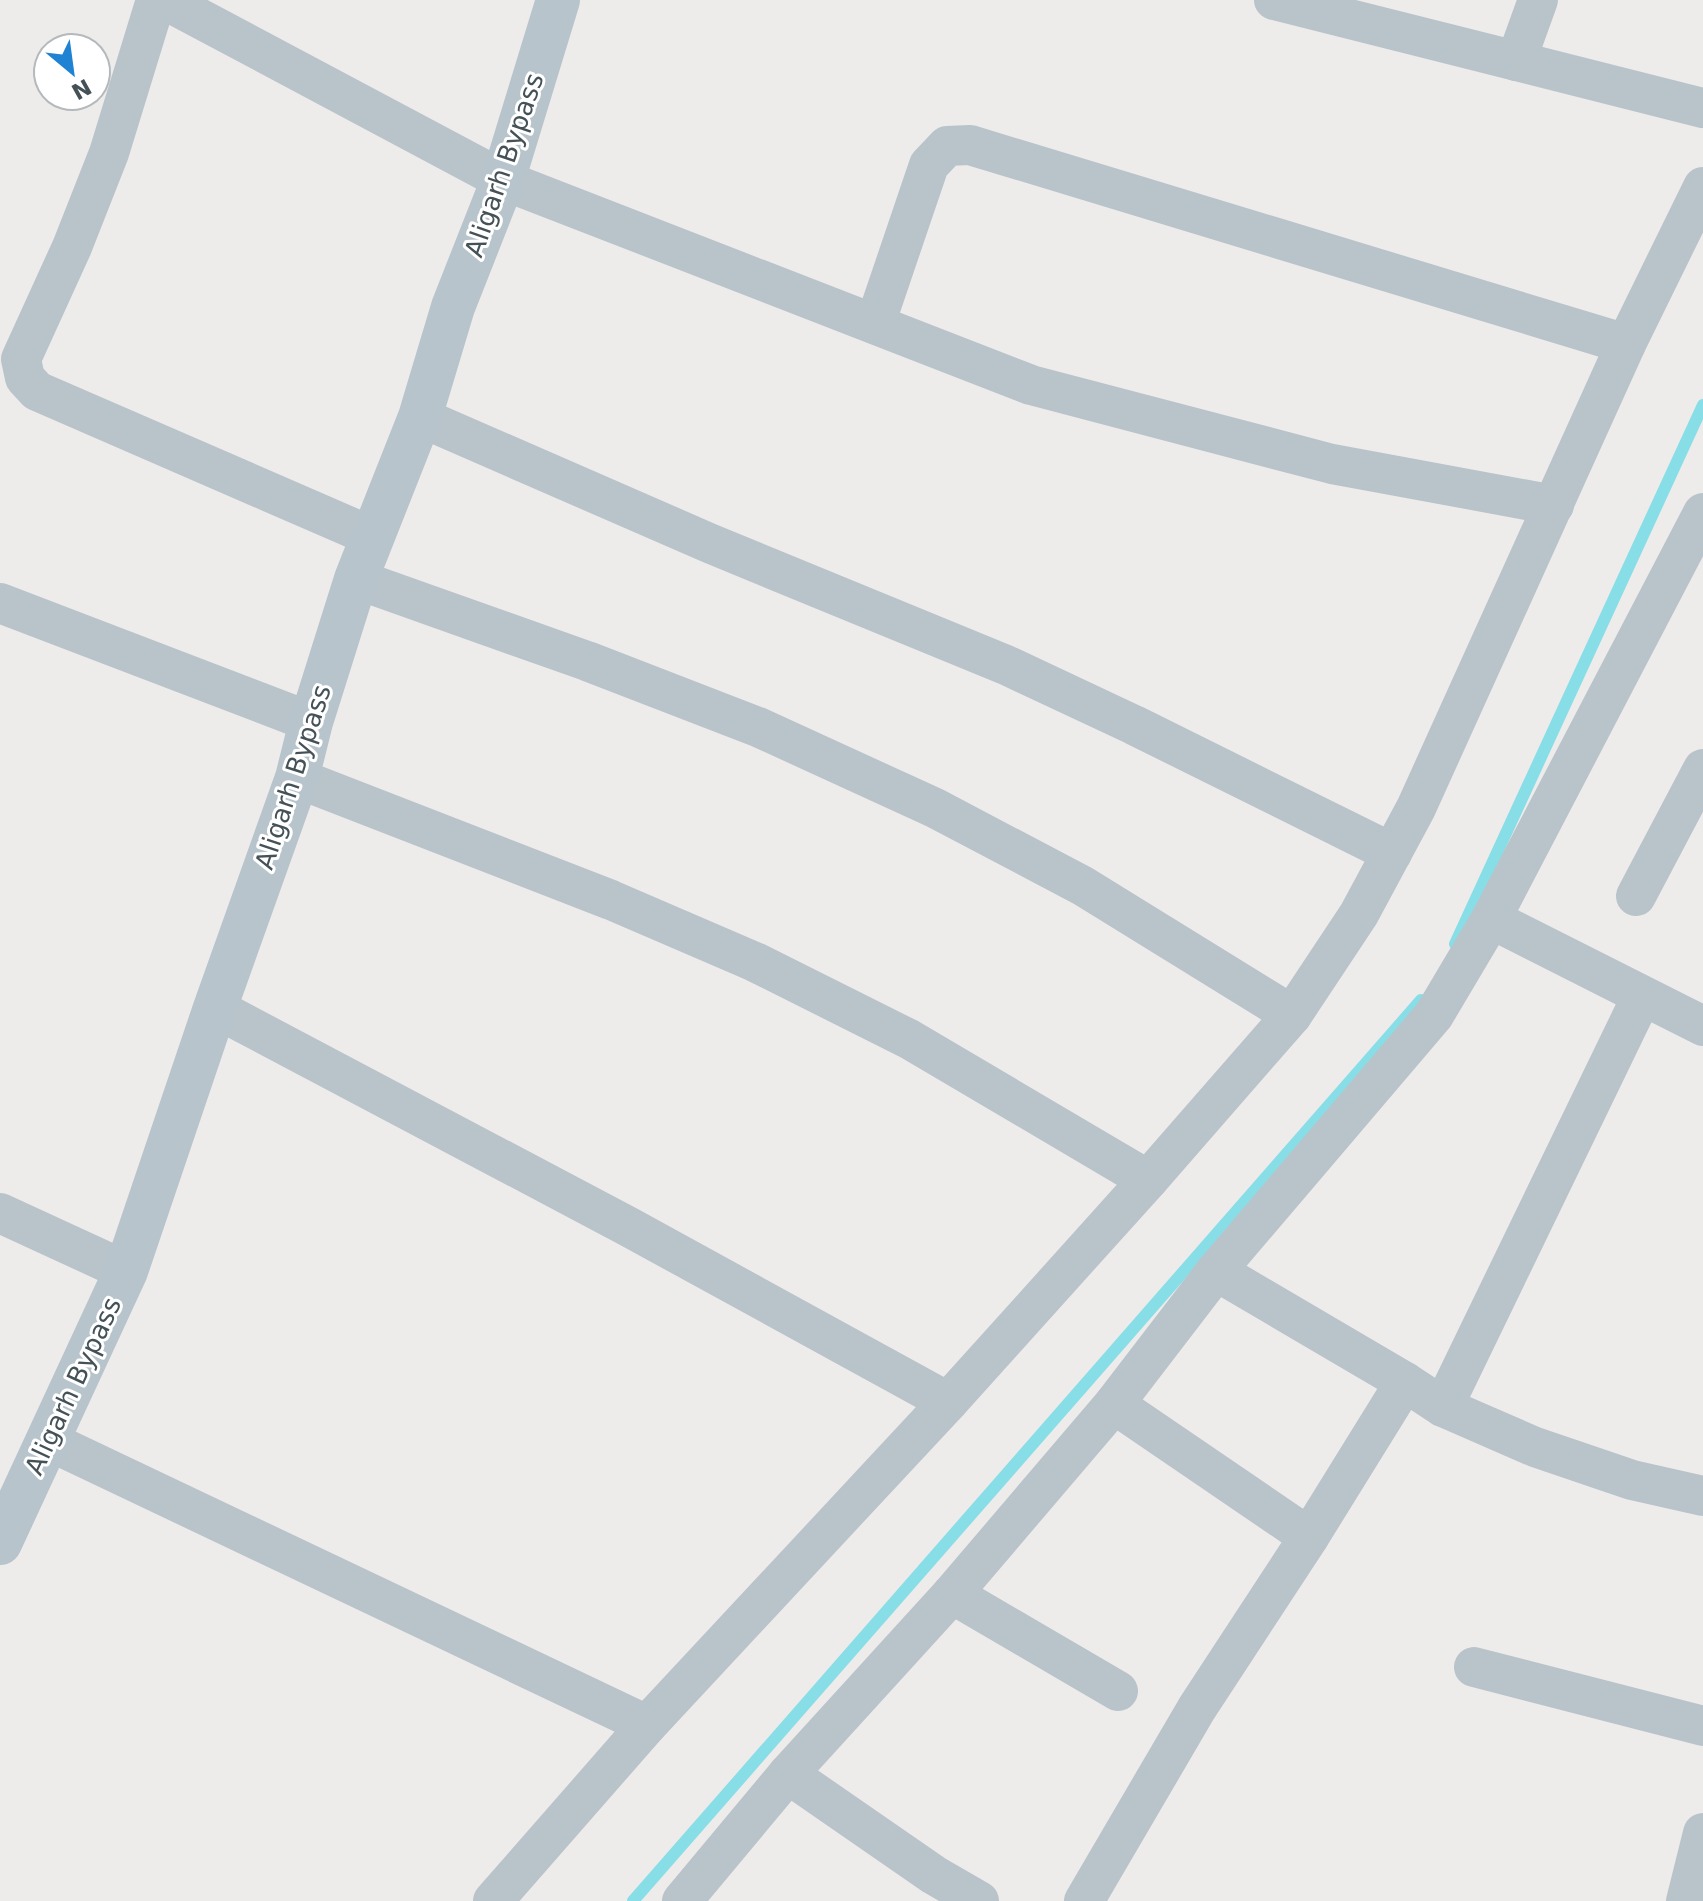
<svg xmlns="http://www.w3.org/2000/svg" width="1703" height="1901" font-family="'DejaVu Sans',sans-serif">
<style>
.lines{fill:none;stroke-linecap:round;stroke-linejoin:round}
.stream{stroke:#88dee7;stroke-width:12}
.minor{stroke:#b9c4ca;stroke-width:40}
.secondary{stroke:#b7c4cc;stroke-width:44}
.labels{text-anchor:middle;stroke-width:6;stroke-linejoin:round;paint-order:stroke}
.street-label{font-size:26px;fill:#445157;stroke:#fff}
</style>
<rect width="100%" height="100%" fill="#eeebeb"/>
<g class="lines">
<!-- stream -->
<g class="stream">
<polyline points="1455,944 1703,405"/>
<polyline points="633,1901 1421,1000"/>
</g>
<!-- minor -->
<g class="minor">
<polyline points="156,0 109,153 72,247 21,359 25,378 37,391 373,537"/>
<polyline points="165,0 503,180 1031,385 1332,464 1554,505"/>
<polyline points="1274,0 1703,108"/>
<polyline points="1516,61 1538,0"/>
<polyline points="875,324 929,165 947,146 970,145 1626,344"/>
<polyline points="420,417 709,543 1006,665 1134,725 1392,853"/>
<polyline points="356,579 587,661 758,727 935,808 1083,886 1292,1015"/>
<polyline points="0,603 311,722"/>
<polyline points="297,778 611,900 755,962 909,1039 1148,1180"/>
<polyline points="1636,896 1703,769"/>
<polyline points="1491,919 1703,1026"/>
<polyline points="215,1008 629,1227 948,1402"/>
<polyline points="0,1213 126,1271"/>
<polyline points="1216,1271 1405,1382 1443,1407 1535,1447 1632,1480 1703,1496"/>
<polyline points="1114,1404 1309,1537"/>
<polyline points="1443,1407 1642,996"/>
<polyline points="49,1441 647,1725"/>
<polyline points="952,1594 1118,1691"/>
<polyline points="1474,1667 1703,1726"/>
<polyline points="788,1774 934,1875 979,1901"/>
<polyline points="493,1901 647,1725 948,1402 1148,1180 1292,1015 1359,914 1416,808 1626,344 1703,187"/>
<polyline points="682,1901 788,1774 952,1594 1114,1404 1216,1271 1434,1015 1491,919 1703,513"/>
<polyline points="1084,1901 1197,1708 1309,1537 1405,1382"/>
<polyline points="1686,1901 1703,1833"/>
</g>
<!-- secondary -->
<polyline class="secondary" points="0,1543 126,1271 215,1008 297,778 311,722 356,579 420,417 453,307 503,180 558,0"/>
</g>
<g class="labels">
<!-- street labels -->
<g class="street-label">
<text transform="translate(504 165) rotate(-71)" y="9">Aligarh Bypass</text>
<text transform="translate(293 777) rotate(-72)" y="9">Aligarh Bypass</text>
<text transform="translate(73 1386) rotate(-65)" y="9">Aligarh Bypass</text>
</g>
</g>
<!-- north arrow -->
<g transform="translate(72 72) rotate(151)"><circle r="38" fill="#ffffff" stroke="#b4b9bc" stroke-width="2"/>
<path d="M0-6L14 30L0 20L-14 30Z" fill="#1f82d3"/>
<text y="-12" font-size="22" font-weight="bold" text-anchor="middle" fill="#445157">N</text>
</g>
</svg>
